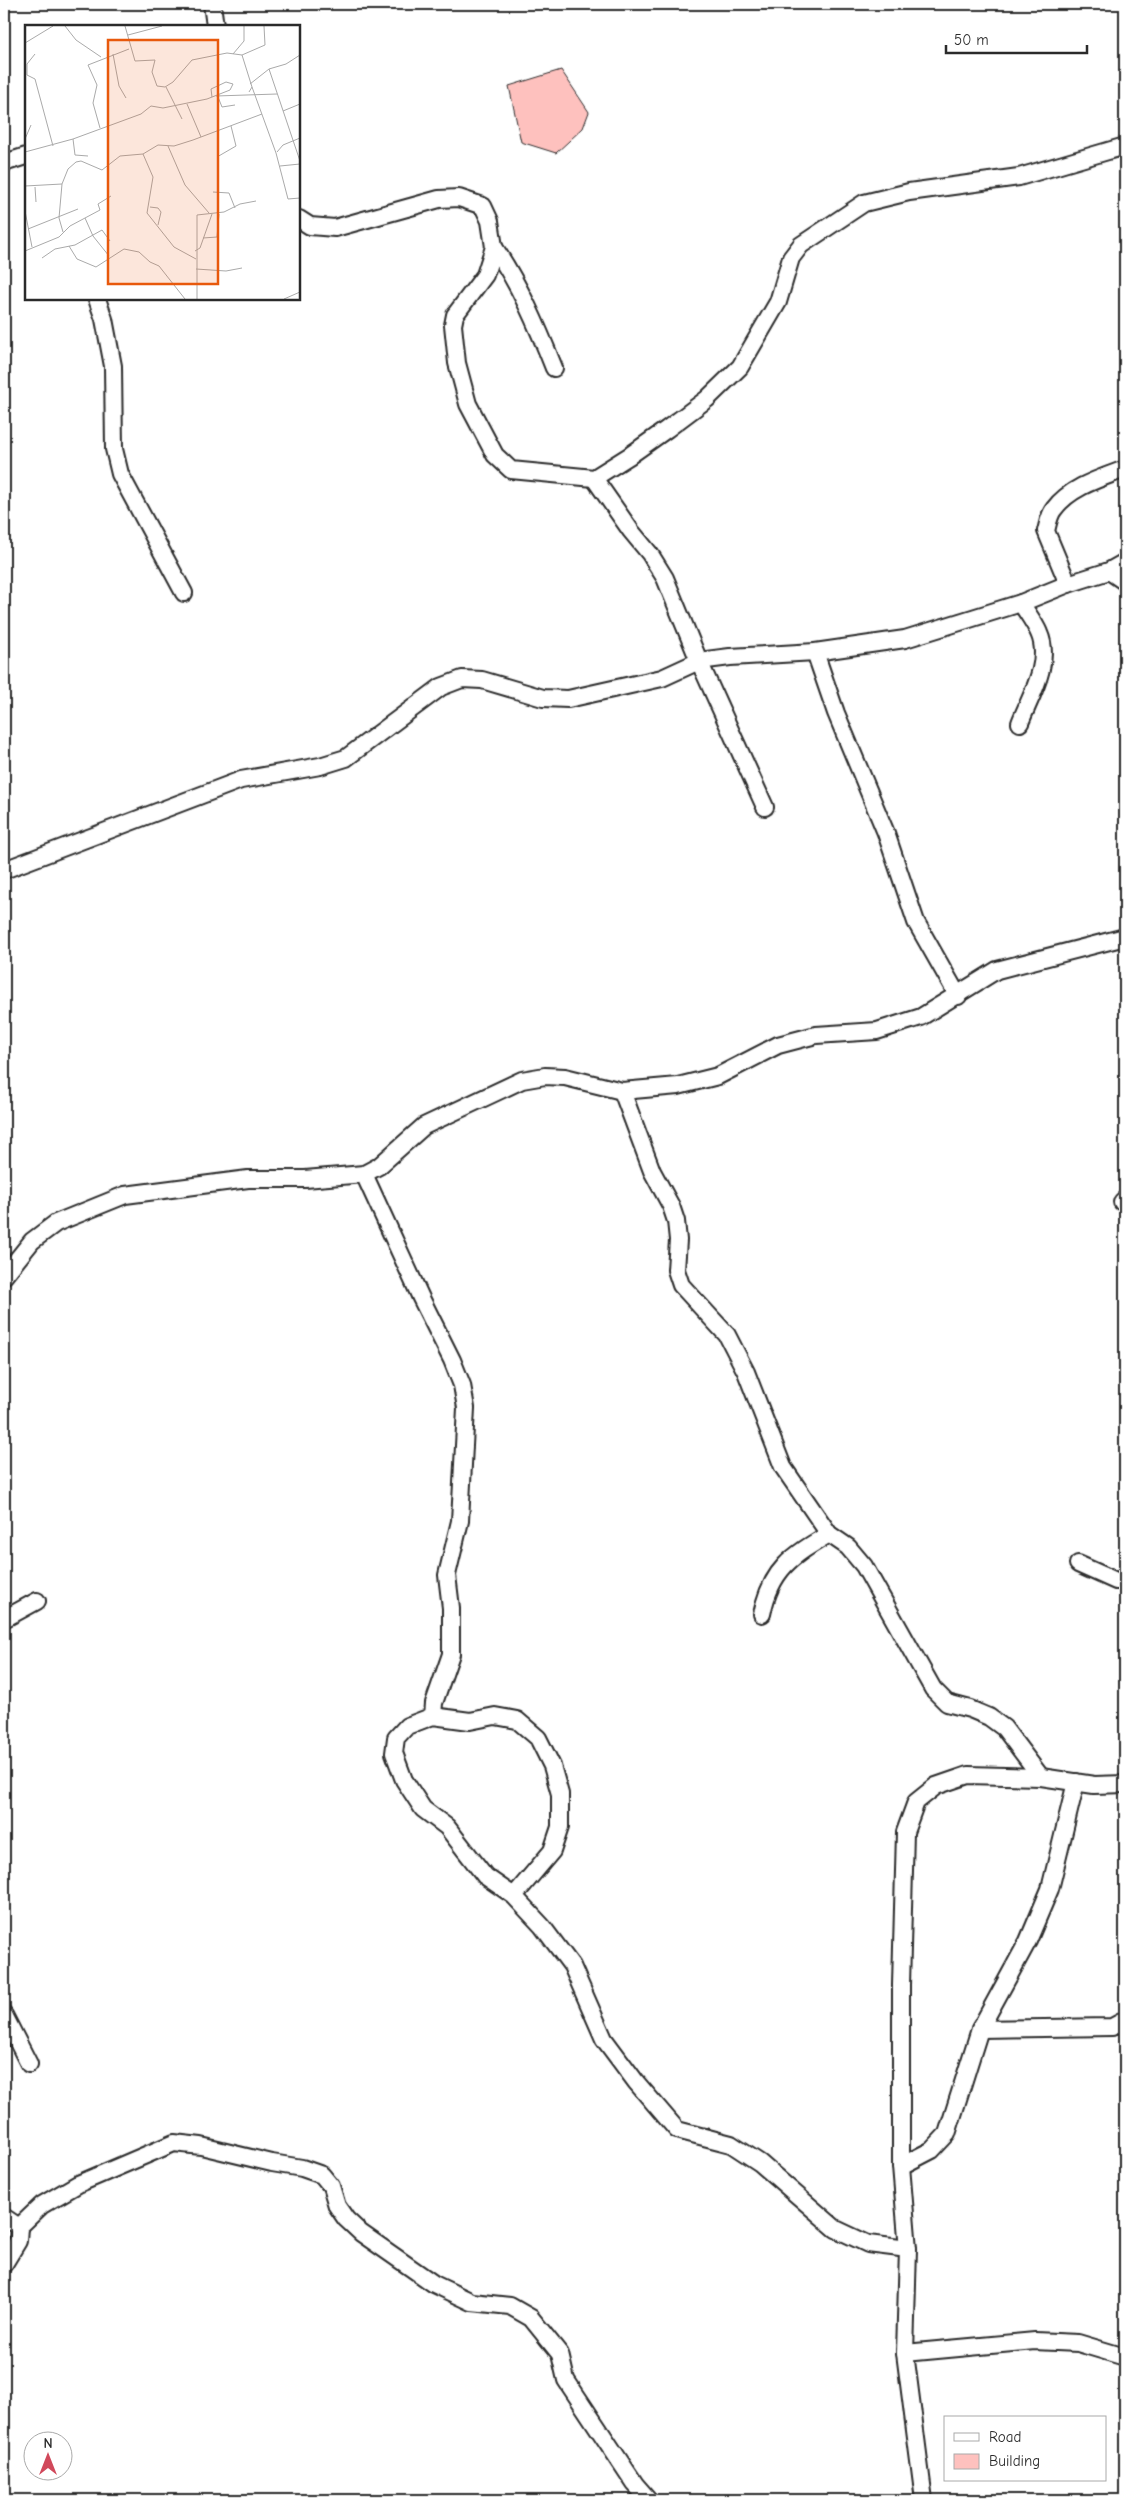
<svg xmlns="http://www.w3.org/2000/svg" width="1129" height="2504" font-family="'Comic Neue',sans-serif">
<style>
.building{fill:#fec1be;stroke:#2b2b2b}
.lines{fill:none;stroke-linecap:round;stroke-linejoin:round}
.minor-casing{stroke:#2b2b2b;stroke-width:20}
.minor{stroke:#fff;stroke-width:16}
.inset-road{fill:none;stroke:#aaa;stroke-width:1}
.view{fill:#e8590c;fill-opacity:0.15;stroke:#e8590c;stroke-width:2.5}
.inset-edge{fill:none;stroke:#2b2b2b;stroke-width:2.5}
</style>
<rect width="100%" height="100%" fill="#fff"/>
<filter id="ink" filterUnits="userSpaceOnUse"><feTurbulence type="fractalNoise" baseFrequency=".02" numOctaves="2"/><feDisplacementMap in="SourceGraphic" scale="10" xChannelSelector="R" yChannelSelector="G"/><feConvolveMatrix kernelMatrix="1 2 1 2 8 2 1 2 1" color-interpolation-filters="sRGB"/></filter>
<g filter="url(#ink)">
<!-- building -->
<polygon class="building" points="561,70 589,112 583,128 556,153 521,142 509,86"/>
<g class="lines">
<defs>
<g id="minor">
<polyline points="212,4 215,26"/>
<polyline points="4,163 26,156"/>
<polyline points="299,219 310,226 335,228 439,199 459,198 483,206 490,221 494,247 485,275 455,315 453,325 457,363 468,404 495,455 511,470 594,478 629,456 667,429 707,399 740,367 778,302 791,258 801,245 864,203 909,192 1019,177 1125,146"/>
<path d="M494 247C520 286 537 325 554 368"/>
<polyline points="97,299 104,319 113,366 114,449 120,474 184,593"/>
<polyline points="594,478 631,531 650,554 665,578 699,661 765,807"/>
<polyline points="1109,571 1125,582"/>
<path d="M1068 584 1046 531C1048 524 1049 515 1054 509 1070 487 1101 478 1125 469"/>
<polyline points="815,652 836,713 886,833 916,922 958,996"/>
<path d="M1020 723C1030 697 1052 662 1039 633 1035 623 1027 613 1021 603"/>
<polyline points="4,870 241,780 320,766 346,758 441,687 462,679 482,680 543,698 568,699 662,678 699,661 730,657 815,652 905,639 1021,603 1068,584 1109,571 1125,562"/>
<polyline points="622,1091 652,1171 671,1206 676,1221 678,1240 676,1270 681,1285 727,1335 746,1372 783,1467 829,1534 848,1547 864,1566 933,1689 947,1703 970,1709 989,1717 1004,1728 1041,1777"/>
<polyline points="364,1174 421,1298 452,1360 462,1385 466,1408 460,1521 447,1575 451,1608 451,1654 434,1703 433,1716"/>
<polyline points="1122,1202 1125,1199"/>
<polyline points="4,1276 32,1241 56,1223 125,1195 248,1179 305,1179 364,1174 379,1166 424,1126 522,1080 545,1076 565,1077 622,1091 678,1086 718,1076 778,1045 816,1035 877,1031 921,1017 997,970 1125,937"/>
<polyline points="1078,1564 1116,1581 1125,1581"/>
<path d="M762 1614C771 1569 792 1556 829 1534"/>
<polyline points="4,1619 37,1601"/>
<polyline points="514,1896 552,1851 560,1827 560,1794 552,1766 538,1738 517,1720 495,1716 470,1721 433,1716 407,1726 396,1738 394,1753 404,1780 423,1809 447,1827 485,1876 514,1896 542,1926 572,1966 604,2039 636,2082 677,2130 731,2144 760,2163 836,2229 868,2244 908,2249"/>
<polyline points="4,2015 29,2064"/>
<polyline points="980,2029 1112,2027 1125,2020"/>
<polyline points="901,2166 932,2150 947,2134 980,2029 1028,1941 1050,1889 1076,1782"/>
<polyline points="4,2217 19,2227"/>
<polyline points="4,2264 18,2241 19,2227 42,2205 78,2184 174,2143 201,2146 272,2163 302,2168 322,2175 331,2186 337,2206 346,2219 361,2233 434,2284 472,2302 510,2306 531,2318 560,2354 566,2380 635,2484 649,2500"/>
<polyline points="905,2353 1035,2341 1078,2343 1125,2357"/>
<polyline points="924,2500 905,2353 908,2249 901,2166 901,1985 905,1832 916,1802 936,1786 968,1775 1041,1777 1094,1785 1125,1784"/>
</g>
</defs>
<!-- minor casing -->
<use href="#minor" class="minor-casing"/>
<!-- minor -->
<use href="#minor" class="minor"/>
</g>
</g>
<!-- overview -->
<g transform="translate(25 25)">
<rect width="275" height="275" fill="#fff"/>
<path class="inset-road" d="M40 1 51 15 76 32M100 1 110 36 130 35 127 47 132 61 140 62 148 57 167 35 202 28 217 30 227 62 224 67M103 10 137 1M0 18 28 1M10 29 2 39V50L10 54 28 121M88 29 94 61 101 73M208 29 219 16V1M217 30 240 20 239 1M244 44 275 136M225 59 244 44 261 39 275 30M141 62 157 94M227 62 251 128 263 174 275 173M191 71 252 69M193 72 197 82 210 80M162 79 176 112M258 86 275 79M75 103 68 78 72 60 63 40 104 24M0 114 6 100M48 114 50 130 63 131M143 121 160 160 184 188M0 127 48 114 116 89 126 81 138 83 182 74 205 65 208 59 201 57 186 64 187 72M252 127 258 120 275 113M118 129 128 152 122 188 149 222 171 234M192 132 211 121 206 101M255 141 275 139M0 161 37 159M10 162 11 177M188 167 204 168 210 183M125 182 133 183 136 187 133 200M0 186 7 222M60 193 68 211 84 231M3 204 53 184M38 207 34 193 37 159 43 144 51 137 56 136 77 145 95 131 118 129 133 120 149 121 168 115 237 89M178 213 192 212 194 189M44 221 52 234 71 242 99 224 114 227 125 237 134 241 160 274M0 226 34 212 45 201 75 185 73 179 86 171M170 226 175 223 187 189M17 233 30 224 50 220 77 205 85 216M171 244 201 246 217 243M172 274V190L199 187 215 179 231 176M259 274 275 267"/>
<path class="view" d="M83 15H193V259H83Z"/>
<rect width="275" height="275" class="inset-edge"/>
</g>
<!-- margin -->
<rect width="1129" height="2504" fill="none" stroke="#fff" stroke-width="20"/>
<rect x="10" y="10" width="1109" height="2484" fill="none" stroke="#2b2b2b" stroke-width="2" filter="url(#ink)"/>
<!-- legend -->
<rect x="944" y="2416" width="162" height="65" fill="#ffffff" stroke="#aaaaaa"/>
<rect x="954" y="2433" width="25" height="8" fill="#ffffff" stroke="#aaaaaa"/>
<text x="989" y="2442" font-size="15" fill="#2b2b2b">Road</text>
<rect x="954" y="2454" width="25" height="15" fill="#fec1be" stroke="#aaaaaa"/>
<text x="989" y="2466" font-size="15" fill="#2b2b2b">Building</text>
<!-- north arrow -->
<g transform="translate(48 2456)"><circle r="24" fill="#ffffff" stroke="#aaaaaa"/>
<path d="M0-4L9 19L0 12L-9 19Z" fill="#d1495b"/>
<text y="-8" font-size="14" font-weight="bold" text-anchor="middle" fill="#2b2b2b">N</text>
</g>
<!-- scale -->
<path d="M946 45v8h141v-8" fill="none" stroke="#2b2b2b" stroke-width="2.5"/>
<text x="954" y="45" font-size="15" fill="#2b2b2b" stroke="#ffffff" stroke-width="4" paint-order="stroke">50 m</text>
</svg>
